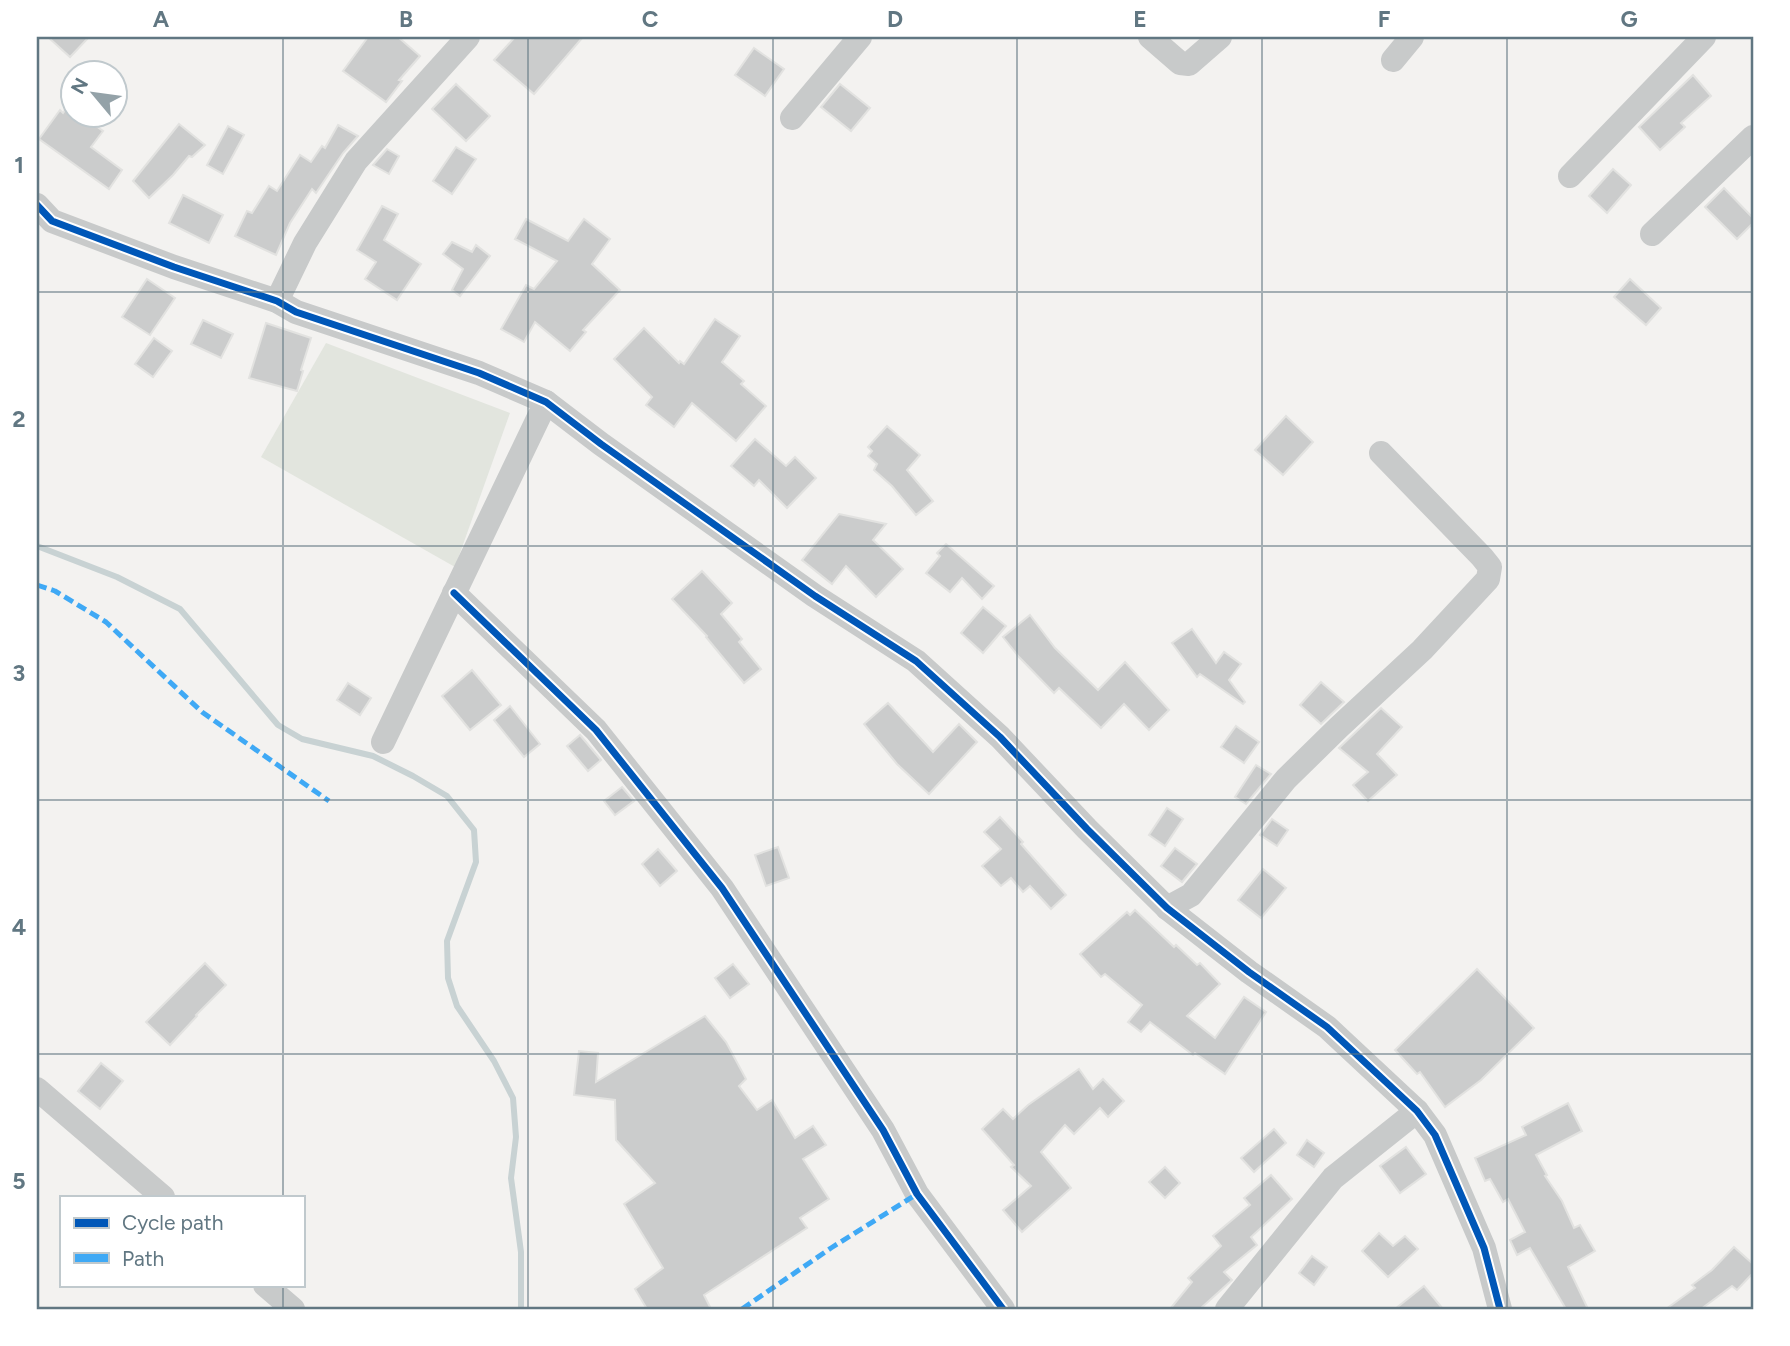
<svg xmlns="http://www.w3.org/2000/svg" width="1790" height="1346" font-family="Figtree,sans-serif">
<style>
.green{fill:#e2e5de}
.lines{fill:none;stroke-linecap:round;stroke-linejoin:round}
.stream{stroke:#c8d2d3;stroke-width:6}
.building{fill:#cbcccc;stroke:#e2e2e0;stroke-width:2}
.minor{stroke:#c8caca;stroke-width:24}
.quiet{stroke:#3fa9f5;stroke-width:5;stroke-dasharray:10 5;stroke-linecap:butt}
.cycleway-casing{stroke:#fff;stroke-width:11}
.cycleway{stroke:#0057b8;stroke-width:7}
.grid{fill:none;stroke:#617782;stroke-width:2;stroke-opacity:0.55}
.neatline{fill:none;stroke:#617782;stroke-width:2.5}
.grid-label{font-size:23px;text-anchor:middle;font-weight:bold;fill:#617782}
</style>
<rect width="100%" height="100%" fill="#f3f2f0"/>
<!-- green -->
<polygon class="green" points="326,343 510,413 455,567 261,457"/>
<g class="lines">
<!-- stream -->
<polyline class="stream" points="37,546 117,577 180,609 278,725 302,739 373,756 413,776 447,796 474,830 476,862 447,941 448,978 457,1006 494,1061 513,1098 516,1137 511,1178 521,1252 521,1309"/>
</g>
<!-- building -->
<g class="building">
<polygon points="48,37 89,37 70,57"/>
<polygon points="368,37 398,37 420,56 399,80 402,81 386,102 343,71"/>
<polygon points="515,37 583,37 534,94 494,60"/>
<polygon points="754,48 784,69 765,96 735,75"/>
<polygon points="1693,75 1711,96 1681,123 1685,127 1660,150 1639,127"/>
<polygon points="456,84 490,116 466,141 432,109"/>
<polygon points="840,84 870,108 851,131 821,107"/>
<polygon points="68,106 74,109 74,116 82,116 103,131 91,147 122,170 109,189 39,139 60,110 63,113"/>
<polygon points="179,124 205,145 192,157 189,156 173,175 149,198 133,181"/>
<polygon points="338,125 358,136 343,153 316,193 312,189 290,223 276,255 235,236 247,211 252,213 269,186 277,191 300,155 311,162 322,146 325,148"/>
<polygon points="228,126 244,135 223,174 207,165"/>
<polygon points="456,147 476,159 452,194 433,181"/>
<polygon points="387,149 399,156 389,174 373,165"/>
<polygon points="1613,169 1631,185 1607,213 1589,196"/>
<polygon points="1724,188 1753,218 1753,223 1737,239 1705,207"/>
<polygon points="183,195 223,215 209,243 169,223"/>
<polygon points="382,206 398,214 384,240 421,264 397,300 365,279 376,262 357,250"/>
<polygon points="526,219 568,241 584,219 610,239 592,264 620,290 583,330 586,332 570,351 535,322 524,342 501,329 526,285 534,289 557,261 515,239"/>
<polygon points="452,242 472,252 476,245 490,256 460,296 452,290 463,269 443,254"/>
<polygon points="147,279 175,298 150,335 122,317"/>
<polygon points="1630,279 1661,308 1646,325 1614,297"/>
<polygon points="715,319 740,336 722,362 744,381 741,384 766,406 736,441 692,403 674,427 646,405 652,397 614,359 644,328 679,363 680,361 684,364"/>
<polygon points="203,320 233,334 221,358 191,344"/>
<polygon points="266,323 311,338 301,370 303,371 297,391 249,378"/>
<polygon points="154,338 172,351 153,377 135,364"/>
<polygon points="1286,416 1313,442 1283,475 1255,450"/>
<polygon points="887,426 920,455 907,470 933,501 916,515 892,486 874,470 877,464 868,456 872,451 868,447"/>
<polygon points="755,439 786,466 795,457 816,478 787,508 759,480 754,486 731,466"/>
<polygon points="839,514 886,524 873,540 903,569 876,597 846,566 832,584 802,560"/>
<polygon points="946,544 994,586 982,599 962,578 950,592 926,573 940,556 937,553"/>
<polygon points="702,571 732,603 721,614 742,639 739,642 761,669 744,683 706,637 707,636 672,599"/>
<polygon points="983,607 1006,626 983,653 961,633"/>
<polygon points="1030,615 1055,648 1098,690 1125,662 1169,710 1149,730 1124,704 1101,728 1059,688 1054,693 1019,657 1003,637"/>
<polygon points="1192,629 1216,663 1224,652 1241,664 1229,680 1245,702 1243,704 1200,674 1197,677 1172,643"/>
<polygon points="472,670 501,705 470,730 442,696"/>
<polygon points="1321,682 1344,702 1321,724 1300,705"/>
<polygon points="348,683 371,698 360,715 337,700"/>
<polygon points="888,703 933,752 959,724 977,742 929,794 897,764 864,724"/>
<polygon points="510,706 540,744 524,757 494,720"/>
<polygon points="1381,708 1402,727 1377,754 1397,775 1368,801 1353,785 1368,772 1339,748"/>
<polygon points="1236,726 1259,742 1244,763 1221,747"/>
<polygon points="580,735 601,760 588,771 567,746"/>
<polygon points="1256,765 1271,774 1246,804 1235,797"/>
<polygon points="622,787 634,801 615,815 604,801"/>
<polygon points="1167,808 1183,819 1165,846 1149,835"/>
<polygon points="1000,817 1023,842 1021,844 1066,895 1051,909 1030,886 1023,892 1011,878 1001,886 982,866 1001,849 984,832"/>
<polygon points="1272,819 1288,830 1277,846 1260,835"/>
<polygon points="778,847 789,878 766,886 755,855"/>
<polygon points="1175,848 1197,864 1182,882 1161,866"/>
<polygon points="658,849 677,871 660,886 642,864"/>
<polygon points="1263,869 1286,888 1261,918 1238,900"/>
<polygon points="1135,910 1174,947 1176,945 1197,965 1200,963 1220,984 1187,1016 1215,1038 1244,997 1266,1012 1225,1074 1195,1053 1193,1055 1150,1022 1141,1032 1128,1022 1142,1005 1105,974 1101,977 1080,954 1127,912 1130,915"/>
<polygon points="205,963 226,985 196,1015 197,1016 170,1045 146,1022"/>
<polygon points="733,964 749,984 730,998 715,978"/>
<polygon points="1477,969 1534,1028 1481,1080 1445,1107 1420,1072 1417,1074 1395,1050"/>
<polygon points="705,1016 726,1042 746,1079 739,1086 757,1110 772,1100 795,1138 813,1126 826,1145 803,1159 829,1199 800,1218 807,1228 704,1295 711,1309 647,1309 635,1289 663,1268 624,1204 655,1183 616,1140 615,1100 574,1095 579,1051 598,1053 596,1082"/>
<polygon points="101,1063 123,1081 100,1109 78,1091"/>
<polygon points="1079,1069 1093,1089 1103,1079 1124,1101 1108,1117 1100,1108 1074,1134 1065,1125 1041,1152 1071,1188 1022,1232 1003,1210 1031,1186 1011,1167 1014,1165 982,1129 1003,1109 1013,1119 1028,1105"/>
<polygon points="1568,1103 1582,1131 1536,1155 1547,1175 1545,1176 1562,1201 1574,1228 1580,1225 1595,1251 1568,1267 1588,1309 1566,1309 1530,1248 1517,1255 1510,1240 1525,1232 1508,1199 1503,1202 1490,1179 1485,1181 1475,1158 1526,1135 1522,1127"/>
<polygon points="1274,1129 1286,1143 1254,1172 1241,1158"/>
<polygon points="1307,1140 1324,1153 1314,1167 1297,1155"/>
<polygon points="1406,1147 1426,1174 1400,1193 1380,1166"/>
<polygon points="1165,1167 1180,1183 1165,1198 1149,1182"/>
<polygon points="1271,1175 1292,1199 1251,1237 1257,1245 1224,1272 1232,1280 1200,1309 1170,1309 1192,1282 1188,1278 1221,1246 1213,1236 1250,1205 1244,1198"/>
<polygon points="1379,1233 1393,1246 1405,1236 1418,1249 1388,1277 1362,1251"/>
<polygon points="1734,1247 1753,1264 1753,1273 1737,1290 1732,1286 1701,1309 1666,1309 1695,1288 1692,1285 1712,1270"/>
<polygon points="1312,1256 1327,1267 1314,1285 1299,1273"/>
<polygon points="1424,1286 1443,1309 1395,1309"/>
</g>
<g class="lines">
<!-- minor -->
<g class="minor">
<polyline points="1150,37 1180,63 1189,64 1220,37"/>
<polyline points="1393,60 1412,37"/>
<polyline points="792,118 860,37"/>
<polyline points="1570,176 1704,37"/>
<polyline points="37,205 52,221 174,267 277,301 296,312 479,373 546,402 601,444 815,596 916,661 1000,737 1087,829 1167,908 1249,972 1327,1027 1417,1111 1435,1135 1484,1248 1500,1309"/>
<polyline points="1652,234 1753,137"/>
<polyline points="277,301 305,243 356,161 468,37"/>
<polyline points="454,593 596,730 722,888 883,1130 917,1194 1003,1309"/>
<polyline points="383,742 546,402"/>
<polyline points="1167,908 1191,895 1286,779 1339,727 1422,650 1488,579 1490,567 1482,557 1381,453"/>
<polyline points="37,1089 163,1197"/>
<polyline points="265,1285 293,1309"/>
<polyline points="1227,1309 1333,1178 1417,1111"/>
</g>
<!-- quiet -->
<g class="quiet">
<polyline points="37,585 55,591 106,622 202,712 329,801"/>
<polyline points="742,1309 831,1248 917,1194"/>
</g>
<defs>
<g id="cycleway">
<polyline points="37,205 52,221 174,267 277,301 296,312 479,373 546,402 601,444 815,596 916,661 1000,737 1087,829 1167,908 1249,972 1327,1027 1417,1111 1435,1135 1484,1248 1500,1309"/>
<polyline points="454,593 596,730 722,888 883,1130 917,1194 1003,1309"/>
</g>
</defs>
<!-- cycleway casing -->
<use href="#cycleway" class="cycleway-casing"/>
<!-- cycleway -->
<use href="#cycleway" class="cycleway"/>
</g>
<!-- grid -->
<path class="grid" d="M283 37V1197M528 37V1309M773 37V1309M1017 37V1309M1262 37V1309M1507 37V1309M37 292H1753M37 546H1753M37 800H1753M37 1054H1753M283 1285V1309"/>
<!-- border -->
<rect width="1790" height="1346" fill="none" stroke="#ffffff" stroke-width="77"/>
<!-- legend -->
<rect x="60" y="1196" width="245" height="91" fill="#ffffff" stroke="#c0c9cd" stroke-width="2"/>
<rect x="74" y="1218" width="35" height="10" fill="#0057b8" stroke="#c0c9cd" stroke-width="2"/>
<text x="122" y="1230" font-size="21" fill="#617782">Cycle path</text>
<rect x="74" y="1253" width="35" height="10" fill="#3fa9f5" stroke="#c0c9cd" stroke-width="2"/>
<text x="122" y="1266" font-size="21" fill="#617782">Path</text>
<!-- north arrow -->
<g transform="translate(94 94) rotate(299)"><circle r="33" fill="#ffffff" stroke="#c0c9cd" stroke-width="2"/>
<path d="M0-5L12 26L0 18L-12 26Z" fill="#94a2a8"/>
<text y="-10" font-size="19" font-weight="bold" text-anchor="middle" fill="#617782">N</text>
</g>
<rect x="38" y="38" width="1714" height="1270" class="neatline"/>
<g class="grid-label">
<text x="161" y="27">A</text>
<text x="406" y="27">B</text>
<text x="650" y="27">C</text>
<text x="895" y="27">D</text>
<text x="1140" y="27">E</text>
<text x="1384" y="27">F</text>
<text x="1629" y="27">G</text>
<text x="19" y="173">1</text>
<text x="19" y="427">2</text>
<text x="19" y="681">3</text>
<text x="19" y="935">4</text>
<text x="19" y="1189">5</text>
</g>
</svg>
